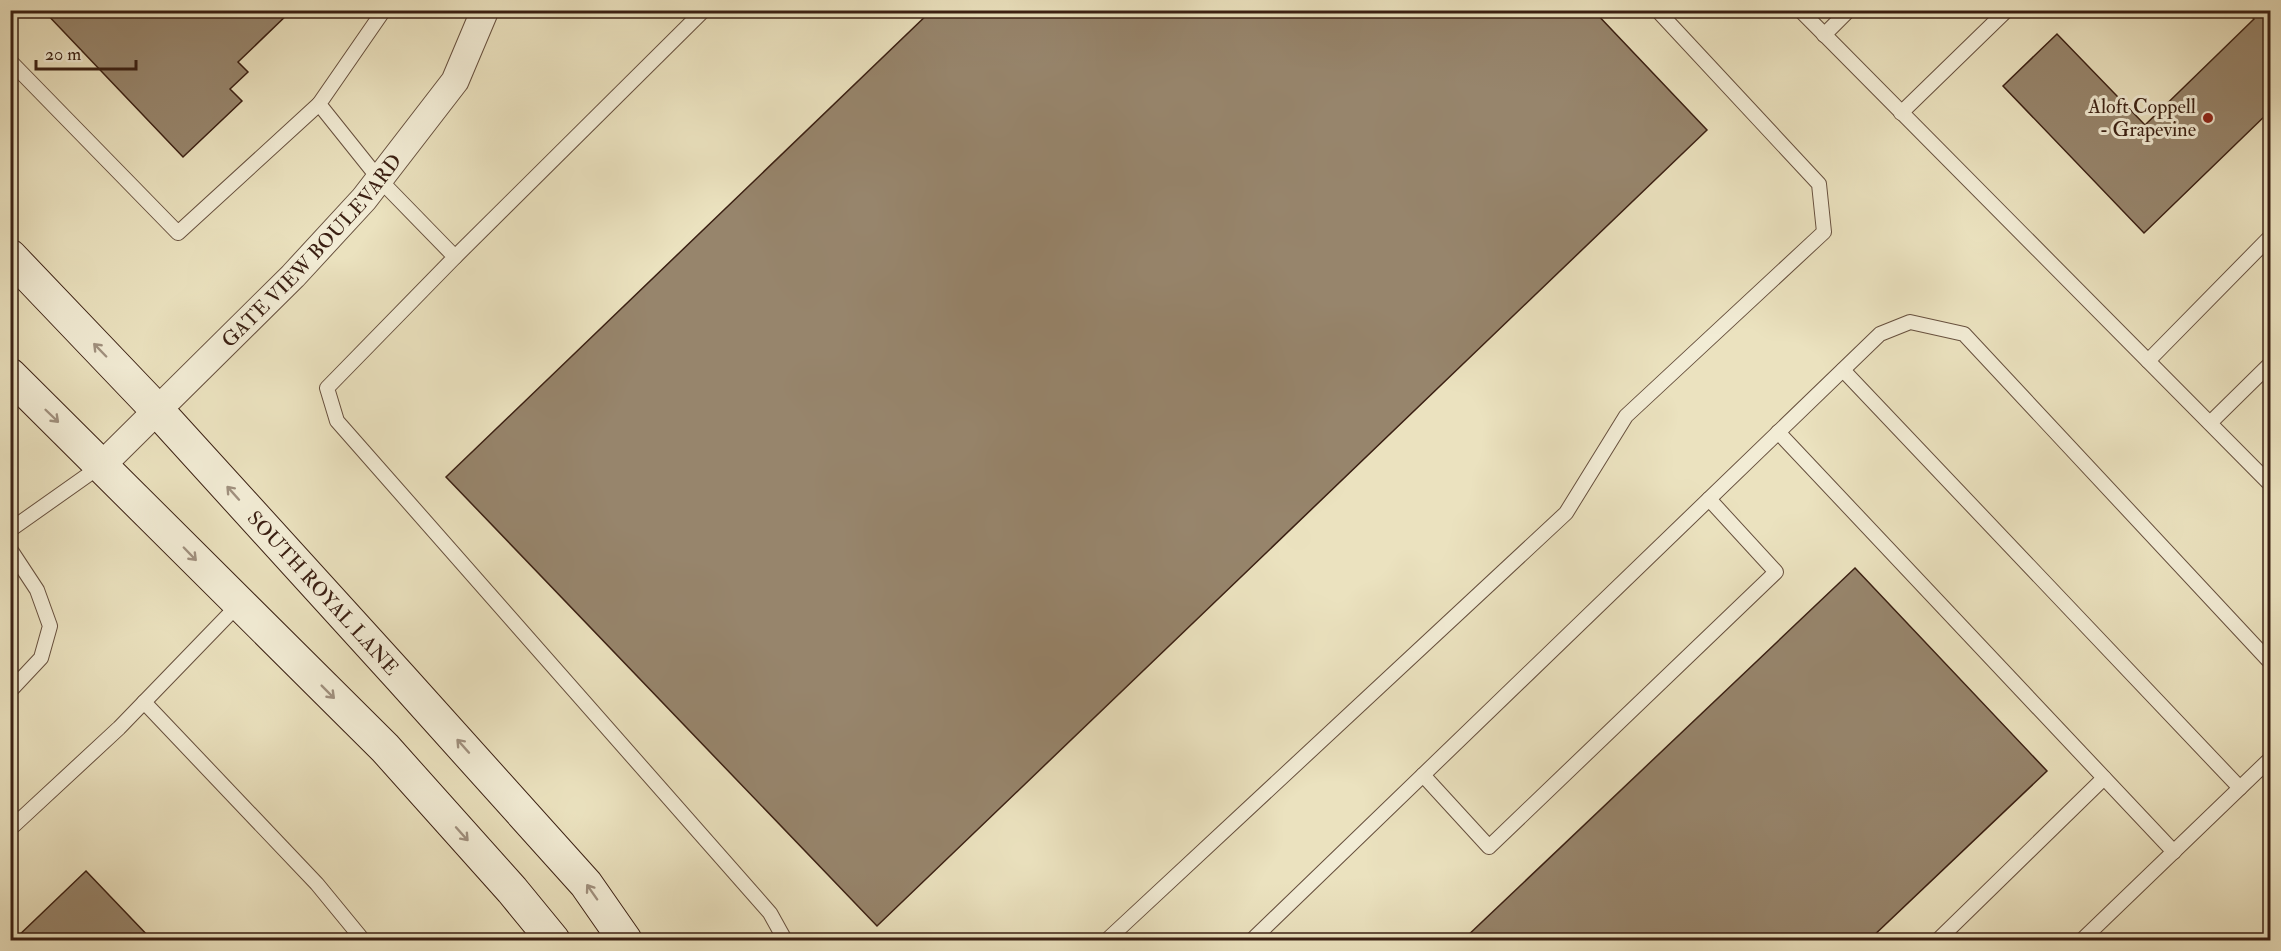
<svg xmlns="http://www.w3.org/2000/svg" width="2281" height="951" font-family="'IM FELL Double Pica',serif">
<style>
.building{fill:#97856c;stroke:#3b2013;stroke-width:1.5}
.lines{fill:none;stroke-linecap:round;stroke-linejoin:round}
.lane-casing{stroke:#67503e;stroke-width:16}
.street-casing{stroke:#67503e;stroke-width:29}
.secondary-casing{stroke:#3b2013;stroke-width:35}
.lane{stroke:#f2ecd5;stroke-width:14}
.street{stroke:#f2ecd5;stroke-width:27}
.secondary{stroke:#f2ecd5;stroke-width:33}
.oneway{stroke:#a0907e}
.poi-dot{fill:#8f2418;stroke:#f2ecd5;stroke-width:2}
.labels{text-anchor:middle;stroke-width:6;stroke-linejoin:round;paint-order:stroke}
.poi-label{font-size:20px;fill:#3b2013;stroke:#f2ecd5;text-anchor:end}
.street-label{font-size:20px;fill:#3b2013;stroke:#f2ecd5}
</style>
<rect width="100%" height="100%" fill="#ebe2bf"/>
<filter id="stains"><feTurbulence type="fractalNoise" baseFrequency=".00333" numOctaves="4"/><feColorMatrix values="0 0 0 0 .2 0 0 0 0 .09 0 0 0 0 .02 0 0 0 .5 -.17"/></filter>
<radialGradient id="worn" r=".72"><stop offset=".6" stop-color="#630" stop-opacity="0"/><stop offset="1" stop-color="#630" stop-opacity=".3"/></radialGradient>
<!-- building -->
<g class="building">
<polygon points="43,10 292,10 238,62 248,72 230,89 242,101 183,157"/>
<polygon points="932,10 1593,10 1707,130 877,926 446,477"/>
<polygon points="2246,10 2270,10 2270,111 2144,233 2003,86 2057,34 2145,125 2254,19"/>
<polygon points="1855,568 2047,771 1869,940 1463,940"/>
<polygon points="86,871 152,940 14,940"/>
</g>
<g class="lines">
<defs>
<g id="lane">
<polyline points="384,10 319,104 379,179 455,257 327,388 337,421 770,913 785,940"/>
<polyline points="1800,10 2270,484"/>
<polyline points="1824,35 1849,10"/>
<polyline points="10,61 178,233 319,104"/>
<polyline points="1901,113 2007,10"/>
<polyline points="455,257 704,10"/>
<polyline points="2148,361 2270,237"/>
<polyline points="1843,370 2240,788"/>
<polyline points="2210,423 2270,364"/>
<polyline points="1778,432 2174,852"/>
<polyline points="10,530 102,465"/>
<polyline points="10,549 37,590 50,626 41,658 10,691"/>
<polyline points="144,702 317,884 363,940"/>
<polyline points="1423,775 1489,847 1776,572 1709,499"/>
<polyline points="10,829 119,728 239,604"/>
<polyline points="1107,940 1566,513 1626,416 1824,232 1819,184 1657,10"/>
<polyline points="1252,940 1880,334 1910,322 1964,334 2270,662"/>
<polyline points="1938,940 2104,778"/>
<polyline points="2082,940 2270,759"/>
</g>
<g id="street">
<path id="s1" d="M102 465 293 276 364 199 455 81 485 10"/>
</g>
<g id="secondary">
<path id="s2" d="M10 256 158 411 400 677 586 884 625 940"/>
<polyline points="10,375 385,748 512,890 553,940"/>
</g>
</defs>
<!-- lane casing -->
<use href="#lane" class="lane-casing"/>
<!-- street casing -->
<use href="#street" class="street-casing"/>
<!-- secondary casing -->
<use href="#secondary" class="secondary-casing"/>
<!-- lane -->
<use href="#lane" class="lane"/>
<!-- street -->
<use href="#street" class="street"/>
<!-- secondary -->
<use href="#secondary" class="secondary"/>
</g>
<!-- one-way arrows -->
<defs><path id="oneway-shaft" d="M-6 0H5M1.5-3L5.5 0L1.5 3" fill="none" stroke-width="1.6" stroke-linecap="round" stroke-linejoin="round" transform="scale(1.5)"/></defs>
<g class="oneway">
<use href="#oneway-shaft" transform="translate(100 350) rotate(-134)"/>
<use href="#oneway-shaft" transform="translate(52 416) rotate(44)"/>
<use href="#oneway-shaft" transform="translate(233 493) rotate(-132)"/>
<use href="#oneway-shaft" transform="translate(190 554) rotate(46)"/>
<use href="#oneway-shaft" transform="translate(328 692) rotate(45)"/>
<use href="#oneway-shaft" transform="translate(463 746) rotate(-132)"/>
<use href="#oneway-shaft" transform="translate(462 834) rotate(48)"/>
<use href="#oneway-shaft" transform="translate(592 892) rotate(-125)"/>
</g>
<!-- markers -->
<circle class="poi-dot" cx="2208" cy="118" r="6"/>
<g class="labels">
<!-- poi labels -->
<g class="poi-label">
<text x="2196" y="113">Aloft Coppell<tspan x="2196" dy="23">- Grapevine</tspan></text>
</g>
<!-- street labels -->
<g class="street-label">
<text dy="7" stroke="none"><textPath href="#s1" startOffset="300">GATE VIEW BOULEVARD</textPath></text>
<text dy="7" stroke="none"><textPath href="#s2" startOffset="460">SOUTH ROYAL LANE</textPath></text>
</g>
</g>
<!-- margin -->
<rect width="2281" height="951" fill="none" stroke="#ebe2bf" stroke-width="36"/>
<rect x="12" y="12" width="2257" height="927" fill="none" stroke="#3b2013" stroke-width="3"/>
<rect x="18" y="18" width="2245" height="915" fill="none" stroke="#3b2013" stroke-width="1.5"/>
<!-- scale -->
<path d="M36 60v9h100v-9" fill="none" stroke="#3b2013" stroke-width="3"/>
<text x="45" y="60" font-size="18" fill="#3b2013" stroke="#f2ecd5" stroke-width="4.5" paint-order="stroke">20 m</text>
<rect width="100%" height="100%" filter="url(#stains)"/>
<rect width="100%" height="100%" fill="url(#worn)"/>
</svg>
